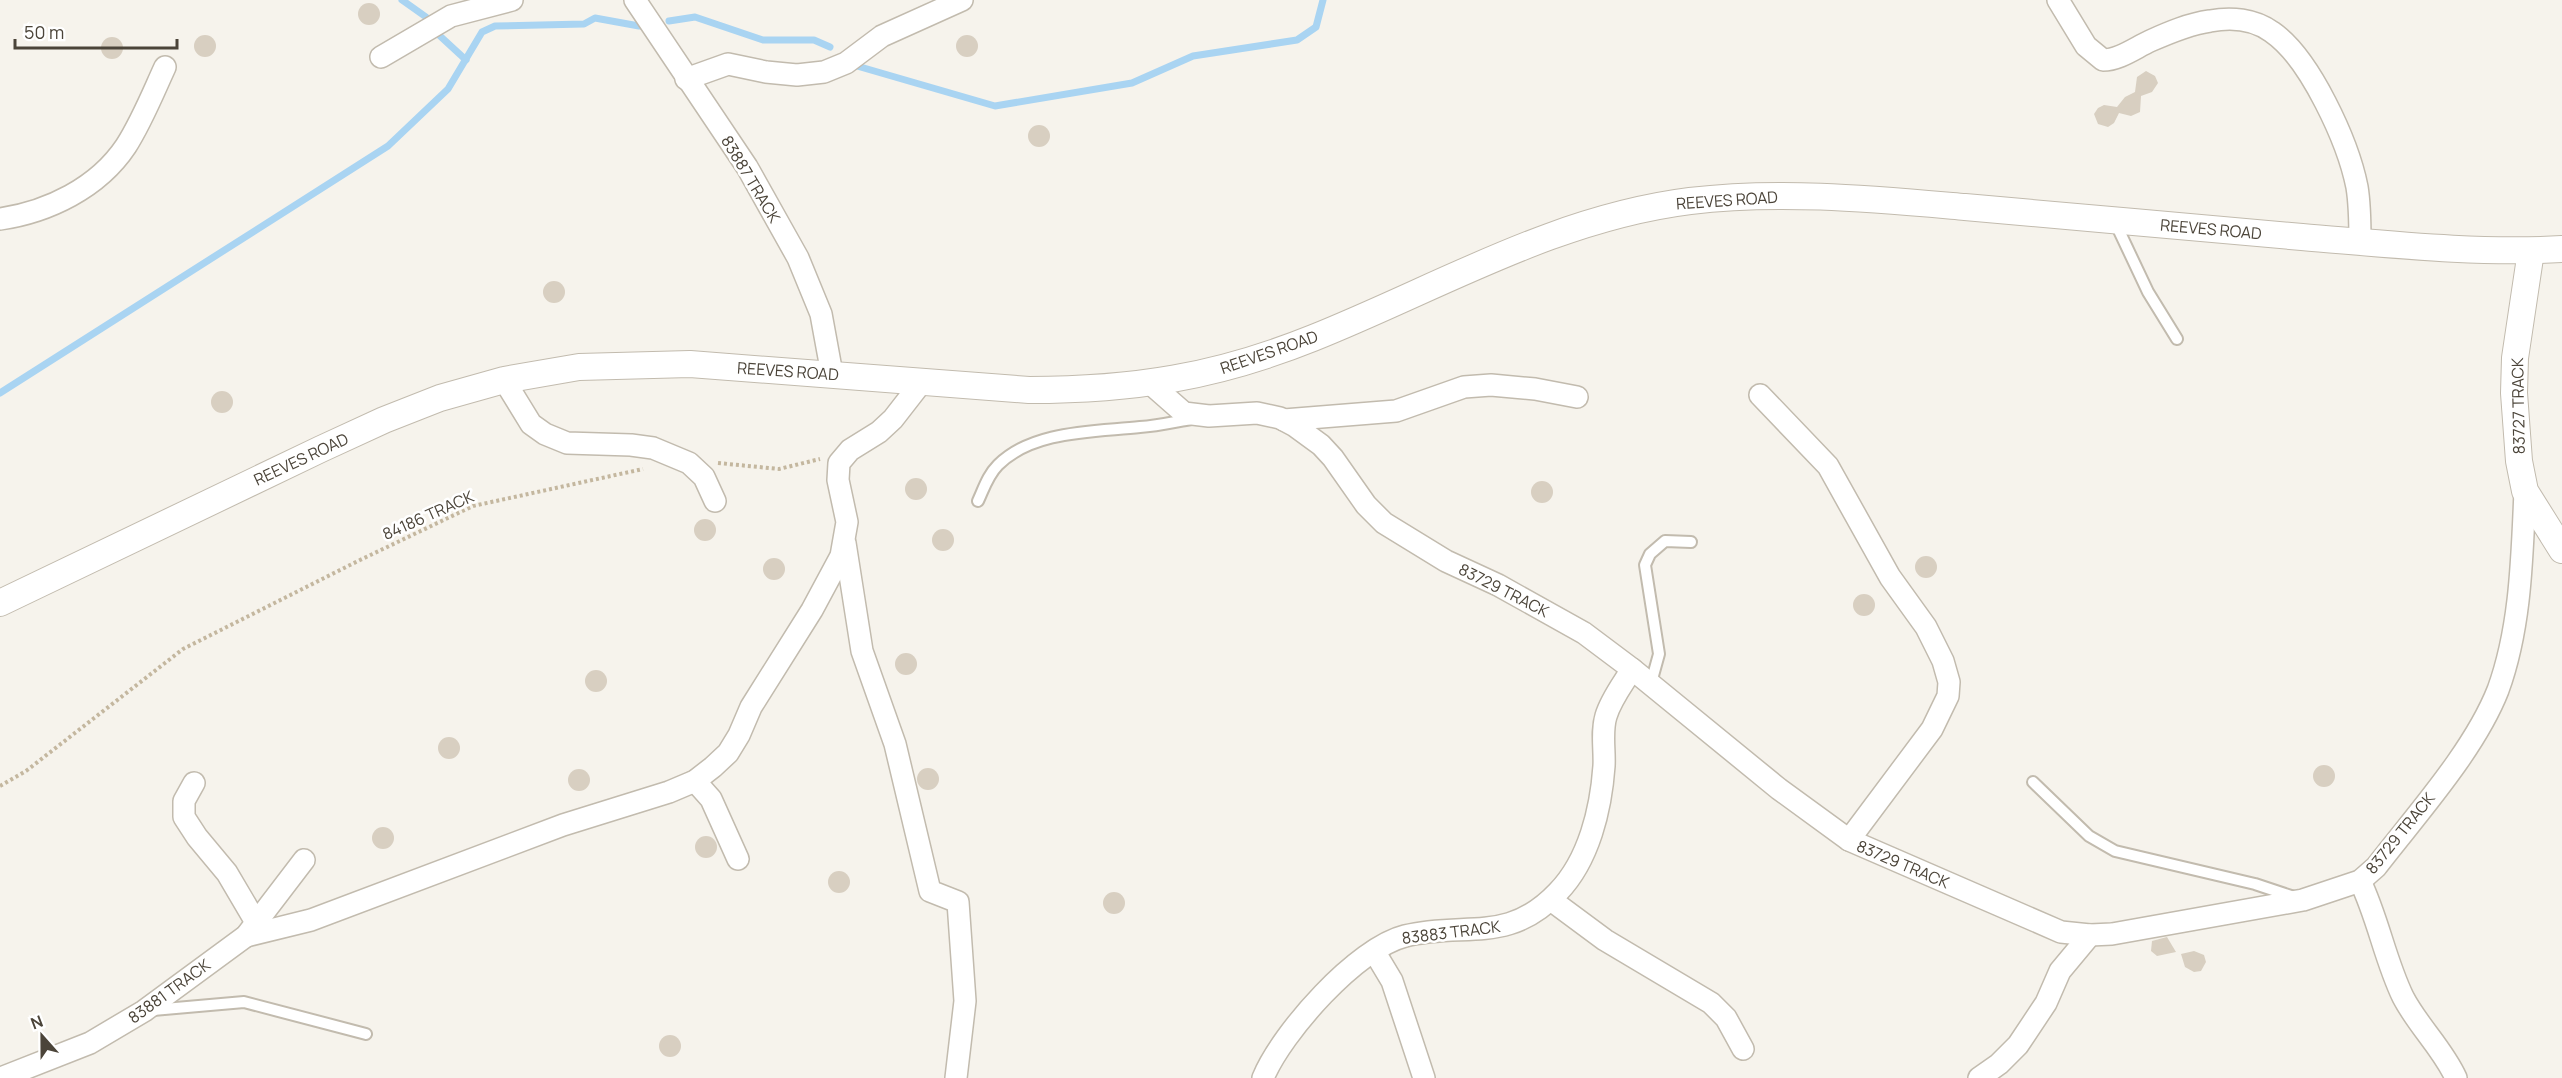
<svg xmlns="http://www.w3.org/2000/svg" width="2562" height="1078" font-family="Manrope,sans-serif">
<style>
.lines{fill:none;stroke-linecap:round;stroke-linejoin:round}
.stream{stroke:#a9d4f2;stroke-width:7}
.building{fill:#d8cfc1}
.service-casing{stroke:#c2bbae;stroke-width:14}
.minor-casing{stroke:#c2bbae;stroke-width:24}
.tertiary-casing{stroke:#c2bbae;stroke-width:28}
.path{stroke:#c4b79f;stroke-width:4;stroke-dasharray:3 3;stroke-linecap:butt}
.service{stroke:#fff;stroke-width:10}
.minor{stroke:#fff;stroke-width:21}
.tertiary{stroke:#fff;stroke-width:26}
.labels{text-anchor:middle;stroke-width:5;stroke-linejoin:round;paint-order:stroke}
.street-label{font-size:16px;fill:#4b4439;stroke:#fff}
</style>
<rect width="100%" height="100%" fill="#f6f3ec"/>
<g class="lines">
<!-- stream -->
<g class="stream">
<polyline points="402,0 426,17"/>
<polyline points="669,21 695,17 763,40 814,40 830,47"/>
<polyline points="440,36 466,60"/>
<polyline points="857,66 995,106 1132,83 1193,56 1297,40 1316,27 1323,0"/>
<polyline points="0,393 388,146 448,89 482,32 495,26 584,24 595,18 639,26"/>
</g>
</g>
<!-- building -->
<g class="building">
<circle cx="369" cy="14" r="11"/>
<circle cx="967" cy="46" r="11"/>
<circle cx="205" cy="46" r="11"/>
<circle cx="112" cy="48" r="11"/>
<polygon points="2146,71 2155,76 2158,83 2152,92 2141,96 2140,112 2131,116 2119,113 2114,123 2108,127 2098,124 2094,114 2098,108 2104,105 2117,107 2125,97 2135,92 2137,77"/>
<circle cx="1039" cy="136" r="11"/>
<circle cx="554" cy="292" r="11"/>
<circle cx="222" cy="402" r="11"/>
<circle cx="916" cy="489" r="11"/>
<circle cx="1542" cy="492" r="11"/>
<circle cx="705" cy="530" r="11"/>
<circle cx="943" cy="540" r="11"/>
<circle cx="1926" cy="567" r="11"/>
<circle cx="774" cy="569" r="11"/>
<circle cx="1864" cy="605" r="11"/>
<circle cx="906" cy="664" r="11"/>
<circle cx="596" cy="681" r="11"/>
<circle cx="449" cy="748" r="11"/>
<circle cx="2324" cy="776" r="11"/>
<circle cx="928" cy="779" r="11"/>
<circle cx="579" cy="780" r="11"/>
<circle cx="383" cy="838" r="11"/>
<circle cx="706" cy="847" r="11"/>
<circle cx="839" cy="882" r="11"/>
<circle cx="1114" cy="903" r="11"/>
<polygon points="2167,937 2176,952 2157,956 2151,951 2152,941"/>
<polygon points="2194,951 2204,955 2206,962 2201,971 2194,972 2185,967 2181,954"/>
<circle cx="670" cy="1046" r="11"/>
</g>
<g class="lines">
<defs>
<g id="service">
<polyline points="2114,220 2148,292 2177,339"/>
<path d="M978 501C984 488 988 475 998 465 1033 430 1095 432 1140 427 1157 426 1174 422 1191 419"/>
<polyline points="1651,683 1659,654 1645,565 1650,554 1665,541 1691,542"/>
<polyline points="2033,782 2089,836 2115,851 2255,884 2294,897"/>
<polyline points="153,1010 244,1002 366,1034"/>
</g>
<g id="minor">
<polyline points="635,0 747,167 798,258 821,314 832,374"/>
<path d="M2058 0 2086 46 2103 60C2119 60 2135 48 2150 41 2170 32 2189 24 2210 21 2231 17 2254 19 2272 32 2310 58 2348 142 2357 187 2360 205 2360 223 2360 242"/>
<polyline points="381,57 451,16 512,0"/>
<polyline points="686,79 728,64 766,72 797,75 824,72 846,63 882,36 962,0"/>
<path d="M0 219C48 212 98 188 126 146 142 121 153 93 165 67"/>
<polyline points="504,380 531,424 545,434 567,443 631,445 653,448 689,463 704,477 715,501"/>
<path d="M1151 384 1184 413 1209 416 1257 413 1280 418 1295 426 1321 445 1333 458 1366 505 1384 523 1446 561 1498 585 1584 633 1632 669 1779 789 1849 840 2061 932 2090 935 2112 934 2303 900 2360 881 2376 867C2416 815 2474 751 2498 690 2521 627 2522 557 2525 491"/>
<polyline points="1760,395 1828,466 1890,577 1926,627 1943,661 1949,682 1948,696 1932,729 1849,840"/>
<polyline points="1284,420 1396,411 1464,387 1491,385 1535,389 1577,397"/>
<polyline points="845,543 862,651 895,744 930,891 958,902 965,1001 956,1078"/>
<polyline points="695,781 711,799 738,859"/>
<polyline points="194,783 184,801 184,817 197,837 227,873 257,924"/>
<path d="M2360 881C2378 918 2385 960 2403 997 2418 1026 2443 1049 2456 1078"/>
<polyline points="1551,900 1605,940 1711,1003 1726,1018 1743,1049"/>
<polyline points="246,936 311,920 563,825 669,792 695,781 713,767 728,753 739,735 751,707 812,610 841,556 847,522 838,480 839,463 850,450 879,432 893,419 921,383"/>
<polyline points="1374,951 1392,981 1424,1078"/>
<polyline points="1,1078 90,1043 144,1011 246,936 304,860"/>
<path d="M1263 1078C1282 1032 1357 948 1405 936 1465 921 1508 945 1558 892 1589 860 1601 809 1604 766 1605 750 1601 732 1606 716 1611 699 1623 684 1632 669"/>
<polyline points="1979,1078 1999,1064 2018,1045 2046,1003 2060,971 2090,935"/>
</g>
<g id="tertiary">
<polyline points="2531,251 2515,358 2514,393 2519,461 2525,491 2562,550"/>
<path d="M0 603 321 449 384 420 440 398 504 380 579 367 690 364 1029 390C1133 390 1216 377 1313 338 1438 288 1554 218 1690 201 1781 190 1873 199 1965 207 2077 217 2190 227 2302 237 2388 244 2476 254 2562 249"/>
</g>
</defs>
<!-- service casing -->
<use href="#service" class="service-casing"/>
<!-- minor casing -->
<use href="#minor" class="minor-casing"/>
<!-- tertiary casing -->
<use href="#tertiary" class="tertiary-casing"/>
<!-- path -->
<g class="path">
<polyline points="718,463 779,469 820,459"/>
<polyline points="0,786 26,771 183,649 360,560 473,506 643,469"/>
</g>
<!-- service -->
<use href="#service" class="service"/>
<!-- minor -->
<use href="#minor" class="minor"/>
<!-- tertiary -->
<use href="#tertiary" class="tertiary"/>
</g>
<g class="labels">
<!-- street labels -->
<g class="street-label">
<text transform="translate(751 179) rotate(59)" y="6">83887 TRACK</text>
<text transform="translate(1727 200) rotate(-4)" y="6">REEVES ROAD</text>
<text transform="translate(2211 229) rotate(5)" y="6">REEVES ROAD</text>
<text transform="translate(1269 352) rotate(-19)" y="6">REEVES ROAD</text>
<text transform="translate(788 371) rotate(4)" y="6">REEVES ROAD</text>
<text transform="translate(2518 406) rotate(-91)" y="6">83727 TRACK</text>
<text transform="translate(301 459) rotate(-25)" y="6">REEVES ROAD</text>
<text transform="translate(428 515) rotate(-24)" y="6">84186 TRACK</text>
<text transform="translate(1504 590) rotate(27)" y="6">83729 TRACK</text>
<text transform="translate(2400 833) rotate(-51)" y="6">83729 TRACK</text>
<text transform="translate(1903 864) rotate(23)" y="6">83729 TRACK</text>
<text transform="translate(1451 932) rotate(-7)" y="6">83883 TRACK</text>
<text transform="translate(169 991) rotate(-36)" y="6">83881 TRACK</text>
</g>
</g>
<!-- north arrow -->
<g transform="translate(42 1036) rotate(339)" stroke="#ffffff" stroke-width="4.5" paint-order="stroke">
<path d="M0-4.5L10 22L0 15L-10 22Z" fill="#4b4439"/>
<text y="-9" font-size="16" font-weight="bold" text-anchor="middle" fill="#4b4439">N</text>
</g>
<!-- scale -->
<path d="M15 39v9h162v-9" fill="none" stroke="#4b4439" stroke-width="3"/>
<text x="24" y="39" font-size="18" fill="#4b4439" stroke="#ffffff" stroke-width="4.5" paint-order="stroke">50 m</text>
</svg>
